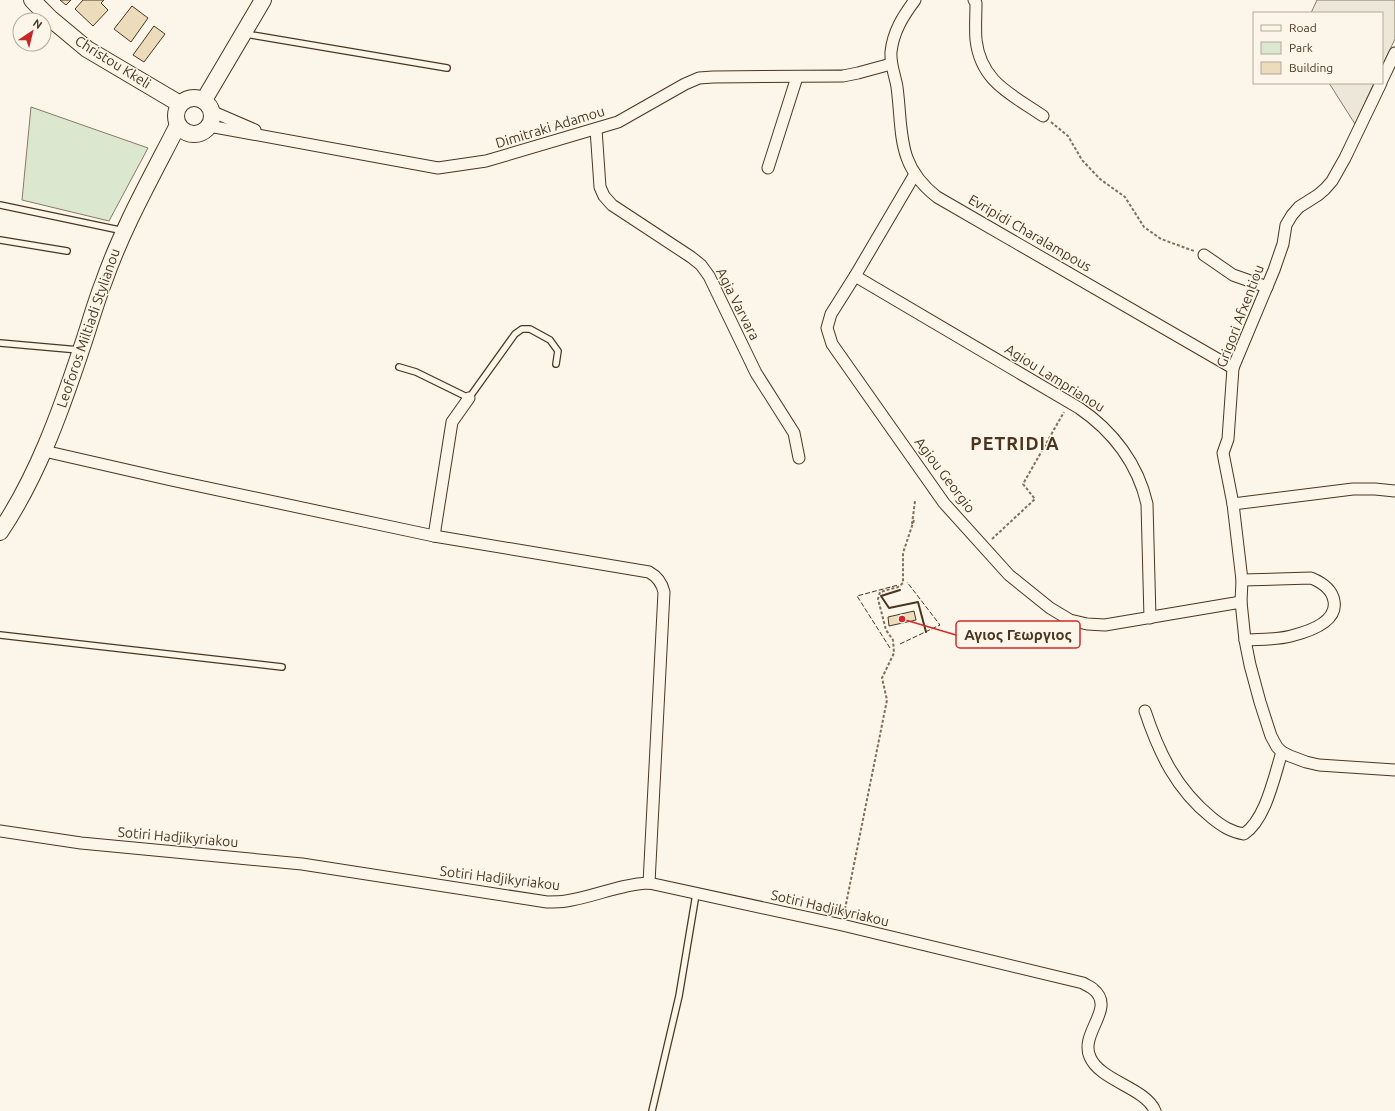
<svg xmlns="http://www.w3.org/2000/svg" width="1395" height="1111" font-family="Ubuntu,sans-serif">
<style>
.green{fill:#dce7d0;stroke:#887966}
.parking{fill:#ede7d9;stroke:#887966}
.building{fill:#ecdcbc;stroke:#4a3520}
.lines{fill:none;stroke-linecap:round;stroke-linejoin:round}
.lane-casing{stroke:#4a3520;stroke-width:8}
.street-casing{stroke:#4a3520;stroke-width:13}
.secondary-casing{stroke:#4a3520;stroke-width:18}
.path{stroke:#7f6f5c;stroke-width:2;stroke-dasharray:3 2;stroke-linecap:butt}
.lane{stroke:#fbf6e9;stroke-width:5.5}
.street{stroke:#fbf6e9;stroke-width:11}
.secondary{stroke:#fbf6e9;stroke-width:16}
.fence{stroke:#4a3520;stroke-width:1;stroke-dasharray:5 2;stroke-linecap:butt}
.wall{stroke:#4a3520;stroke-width:2}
.labels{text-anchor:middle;stroke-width:3;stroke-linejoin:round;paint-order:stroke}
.street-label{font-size:14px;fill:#4a3520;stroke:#fbf6e9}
.district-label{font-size:18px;font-weight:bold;letter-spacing:1px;fill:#4a3520;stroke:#fbf6e9}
.leader{fill:none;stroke:#d62828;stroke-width:1.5}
.callout-dot{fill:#d62828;stroke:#fbf6e9;stroke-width:1.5}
.callout{fill:#fbf6e9;stroke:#d62828;stroke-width:1.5}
.callout-label{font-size:15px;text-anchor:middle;font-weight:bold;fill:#4a3520}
</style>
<rect width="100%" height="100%" fill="#fbf6e9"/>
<!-- green -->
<polygon class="green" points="31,107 148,148 109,221 22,200"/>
<!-- parking -->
<g class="parking">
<polygon points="1317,0 1395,0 1395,39 1382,66 1382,13 1311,13"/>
<polygon points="1329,83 1374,83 1355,124"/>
</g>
<!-- building -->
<g class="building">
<polygon points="60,0 71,0 66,5"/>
<polygon points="83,0 104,0 101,3 108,10 93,26 75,9"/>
<polygon points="132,6 148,18 131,42 114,29"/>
<polygon points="154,26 165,34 144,62 133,55"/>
<polygon points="914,611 916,620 889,626 888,617"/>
</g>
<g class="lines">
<defs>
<g id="lane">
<polyline points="246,34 447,68"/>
<polyline points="0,205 124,231"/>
<polyline points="0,240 67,251"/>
<polyline points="0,343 79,350"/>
<polyline points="399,367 416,372 469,398 515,334 522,329 530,329 550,340 558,351 556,364"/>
<polyline points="0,635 282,667"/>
<polyline points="652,1111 679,996 696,894"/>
</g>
<g id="street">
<path d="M915 0C903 16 893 32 891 52 890 64 895 75 897 87 903 133 896 165 937 197L1233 368"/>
<path d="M974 0 976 3C976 15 975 28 976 40 981 82 1011 94 1043 116"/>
<polyline points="1382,80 1395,53"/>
<polyline points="1381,83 1345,158 1332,181 1325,189 1318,195 1299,207 1292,215 1286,225 1283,244 1274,270 1233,368 1228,439 1223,453 1233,504 1242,580 1241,602 1245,640 1250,665 1260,702 1271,736 1277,747 1282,752 1290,756 1306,762 1319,765 1395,770"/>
<polyline points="211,111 255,130"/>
<polyline points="209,126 438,168 486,161 618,122 685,84 699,78 713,77 843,76 858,73 891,64"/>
<polyline points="596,129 600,187 604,196 612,205 691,257 701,265 709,276 756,373 794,433 799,458"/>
<polyline points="768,168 797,77"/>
<polyline points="915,174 855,276 831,314 827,328 832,344 944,503 1009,575 1050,608 1070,620 1087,624 1105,625 1241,602"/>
<polyline points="1204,255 1233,275 1267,287"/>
<path d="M855 276 1079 408C1113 431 1138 464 1147 504L1150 618"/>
<path d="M44 451 171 480 434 536 649 572C658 577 662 583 664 592L649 883"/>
<polyline points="1233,504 1353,489 1375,489 1395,491"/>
<polyline points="434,536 452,422 469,398"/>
<path d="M1242 580 1311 578C1321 582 1332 589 1334 601 1338 623 1307 632 1291 636 1276 640 1260 639 1245 640"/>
<path d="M1145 711C1159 753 1176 789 1212 818 1222 826 1231 832 1244 834 1266 819 1274 777 1282 752"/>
<path d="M0 831 81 843 302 864 547 902C554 902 560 902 566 901 594 897 620 884 649 883L842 925 1083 983C1086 985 1091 987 1093 989 1117 1008 1079 1033 1090 1057 1100 1081 1146 1088 1155 1111"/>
</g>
<g id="secondary">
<polyline points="32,0 51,19 87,49 180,104"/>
<circle cx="194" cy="116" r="18"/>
<polyline points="204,100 263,0"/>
<path d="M0 532C37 477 60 413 81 350 89 327 95 304 104 281 123 227 152 176 178 125"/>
</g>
</defs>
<!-- lane casing -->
<use href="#lane" class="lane-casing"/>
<!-- street casing -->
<use href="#street" class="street-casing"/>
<!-- secondary casing -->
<use href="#secondary" class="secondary-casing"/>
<!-- path -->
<g class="path">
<polyline points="1051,122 1068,136 1082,160 1100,179 1125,197 1144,227 1161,239 1194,251"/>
<polyline points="912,524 915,501"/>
<polyline points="992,539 1035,499 1023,484 1064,412"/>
<polyline points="844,914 887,700 882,678 894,653 893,640 886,630 878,599 880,592 898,587 903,583 903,553 914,520"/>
</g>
<!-- lane -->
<use href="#lane" class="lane"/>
<!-- street -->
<use href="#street" class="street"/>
<!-- secondary -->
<use href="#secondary" class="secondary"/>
<!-- fence -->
<g class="fence">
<polyline points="900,644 940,625 907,582"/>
<polyline points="890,648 857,596 898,585"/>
</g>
<!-- wall -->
<polyline class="wall" points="900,590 881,596 889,608 918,602 926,632"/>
</g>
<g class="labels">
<!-- street labels -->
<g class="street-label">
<text transform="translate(113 62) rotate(32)" y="5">Christou Kkeli</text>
<text transform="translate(550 127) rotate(-17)" y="5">Dimitraki Adamou</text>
<text transform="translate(1030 233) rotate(30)" y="5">Evripidi Charalampous</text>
<text transform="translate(738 304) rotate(63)" y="5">Agia Varvara</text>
<text transform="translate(1240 316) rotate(-69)" y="5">Grigori Afxentiou</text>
<text transform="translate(88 328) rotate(-71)" y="5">Leoforos Miltiadi Stylianou</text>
<text transform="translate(1055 378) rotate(32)" y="5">Agiou Lamprianou</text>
<text transform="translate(945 475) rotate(53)" y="5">Agiou Georgio</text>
<text transform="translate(178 837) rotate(5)" y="5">Sotiri Hadjikyriakou</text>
<text transform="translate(500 878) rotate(7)" y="5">Sotiri Hadjikyriakou</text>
<text transform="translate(830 908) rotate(13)" y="5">Sotiri Hadjikyriakou</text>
</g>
<!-- district labels -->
<g class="district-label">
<text x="1015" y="450">PETRIDIA</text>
</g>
</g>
<!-- callouts -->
<path class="leader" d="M902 619L956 635"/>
<circle class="callout-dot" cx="902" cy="619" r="4"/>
<rect class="callout" x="956" y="621" width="124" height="27" rx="4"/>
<g class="callout-label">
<text x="1018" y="640">Αγιος Γεωργιος</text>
</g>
<!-- legend -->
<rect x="1253" y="12" width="130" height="72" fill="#fbf6e9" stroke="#b4a999"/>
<rect x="1261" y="25" width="20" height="6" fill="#fbf6e9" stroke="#b4a999"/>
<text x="1289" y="32" font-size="12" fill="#4a3520">Road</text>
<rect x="1261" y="42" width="20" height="12" fill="#dce7d0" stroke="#b4a999"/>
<text x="1289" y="52" font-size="12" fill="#4a3520">Park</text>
<rect x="1261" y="62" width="20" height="12" fill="#ecdcbc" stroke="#b4a999"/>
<text x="1289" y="72" font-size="12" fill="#4a3520">Building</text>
<!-- north arrow -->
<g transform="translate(32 32) rotate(35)"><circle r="19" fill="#fbf6e9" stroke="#b4a999"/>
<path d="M0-3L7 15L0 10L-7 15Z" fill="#c62828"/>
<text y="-6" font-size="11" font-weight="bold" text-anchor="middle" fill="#4a3520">N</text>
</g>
</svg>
